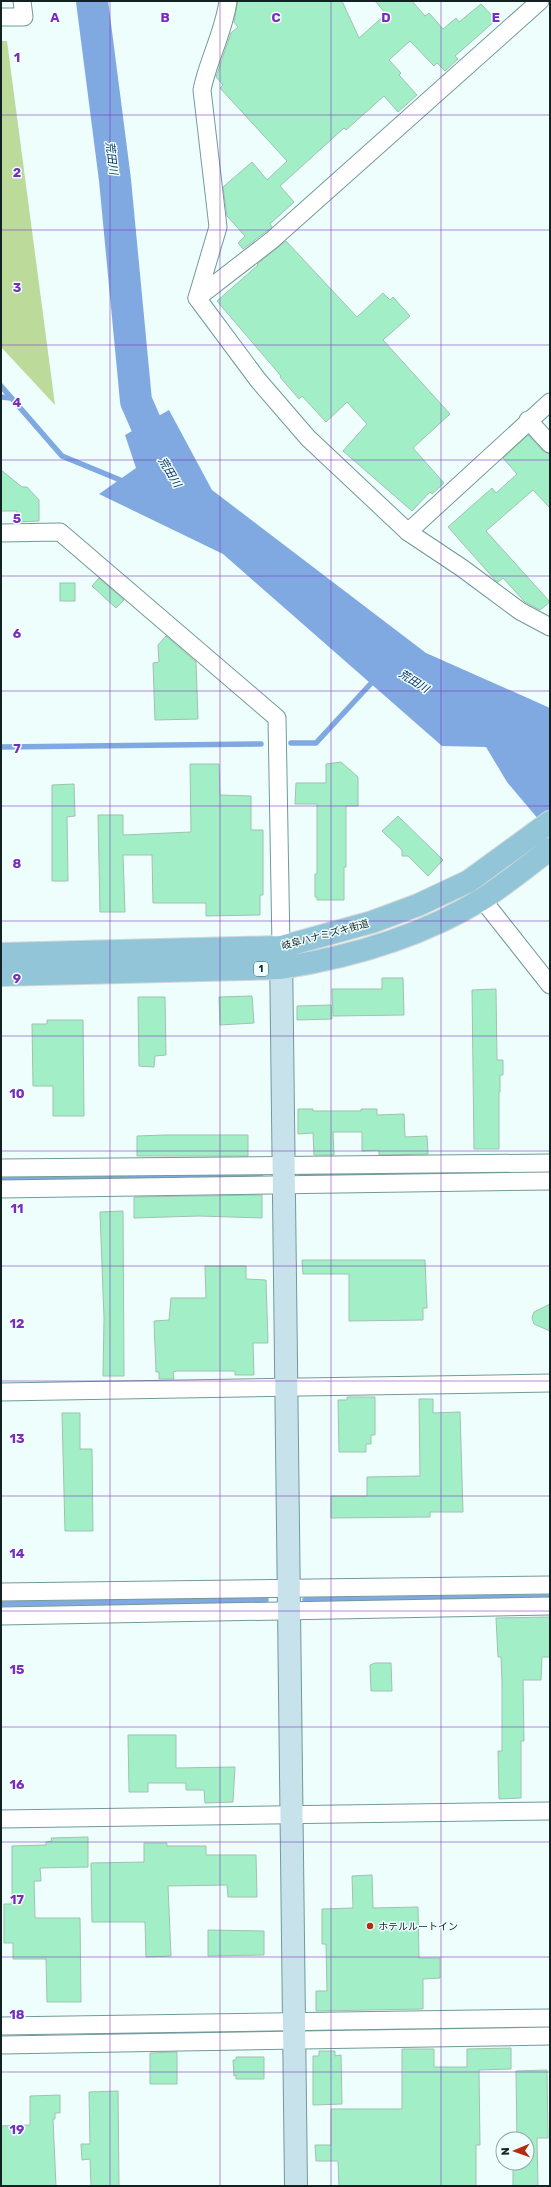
<svg xmlns="http://www.w3.org/2000/svg" width="551" height="2187" font-family="Rubik,'Noto Sans JP',sans-serif">
<style>
.green{fill:#bcdb9b}
.water{fill:#80a9e2}
.lines{fill:none;stroke-linecap:round;stroke-linejoin:round}
.stream{stroke:#80a9e2;stroke-width:5.5}
.river{stroke:#80a9e2;stroke-width:32}
.building{fill:#a2efc7;stroke:#a0c2af}
.street-casing{stroke:#719a99;stroke-width:19}
.secondary-casing{stroke:#719a99;stroke-width:24}
.primary-casing{stroke:#d4d7d7;stroke-width:24}
.street{stroke:#fff;stroke-width:17}
.secondary{stroke:#c8e2eb;stroke-width:22}
.primary{stroke:#91c5d7;stroke-width:22}
.grid{fill:none;stroke:#7b2cbf;stroke-width:1;stroke-opacity:0.55}
.poi-dot{fill:#b72b12;stroke:#edfefd;stroke-width:1.5}
.labels{text-anchor:middle;stroke-width:3;stroke-linejoin:round;paint-order:stroke}
.shield{fill:#edfefd;stroke:#546464;stroke-width:1}
.shield-label{font-size:9px;font-weight:bold;fill:#122222}
.street-label{font-size:10px;fill:#122222;stroke:#edfefd}
.poi-label{font-size:10px;fill:#122222;stroke:#edfefd;text-anchor:start}
.water-label{font-size:11px;font-style:italic;fill:#02295c;stroke:#edfefd}
.grid-label{font-size:13px;text-anchor:middle;font-weight:bold;fill:#7b2cbf;stroke:#edfefd;stroke-width:3;stroke-linejoin:round;paint-order:stroke}
</style>
<rect width="100%" height="100%" fill="#edfefd"/>
<!-- green -->
<polygon class="green" points="1,41 7,41 55,405 1,347"/>
<!-- water -->
<polygon class="water" points="169,410 212,490 426,653 550,708 550,833 507,782 486,747 442,746 223,554 99,494 136,468 125,435"/>
<g class="lines">
<!-- stream -->
<g class="stream">
<polyline points="1,386 62,456 125,482"/>
<polyline points="1,397 11,398"/>
<polyline points="291,743 316,743 376,678"/>
<polyline points="1,747 261,744"/>
<polyline points="301,1176 550,1172"/>
<polyline points="1,1180 261,1177"/>
<polyline points="305,1600 550,1597"/>
<polyline points="1,1604 266,1600"/>
<polyline points="312,2030 550,2027"/>
<polyline points="103,2033 276,2031"/>
</g>
<!-- river -->
<polyline class="river" points="92,1 115,180 136,401 163,463"/>
</g>
<!-- building -->
<g class="building">
<polygon points="238,1 342,1 359,38 386,14 375,1 412,1 425,16 429,13 443,29 456,18 459,22 481,4 496,20 455,56 458,59 445,71 437,63 434,66 410,41 389,60 401,73 399,75 417,95 398,112 384,96 346,130 344,128 280,186 294,202 270,224 272,227 243,249 238,243 245,236 227,216 223,187 252,162 267,180 287,161 220,88 223,85 216,77 231,33 238,27 234,22"/>
<polygon points="286,241 357,317 383,293 390,300 393,297 410,316 383,340 450,414 413,448 444,483 432,494 430,492 412,511 343,451 367,424 347,402 326,422 302,396 299,399 280,377 281,376 217,301 258,265 257,264"/>
<polygon points="528,435 543,451 550,454 550,508 533,490 486,531 550,602 540,610 525,602 503,578 498,582 496,581 448,527 492,488 496,493 517,474 503,458"/>
<polygon points="1,470 22,487 27,487 39,500 39,521 18,522 17,511 1,511"/>
<polygon points="99,578 124,600 116,608 92,586"/>
<rect x="60" y="583" width="15" height="18"/>
<polygon points="166,636 196,662 198,719 155,720 153,663 159,662 158,645"/>
<polygon points="341,762 358,777 358,806 346,806 346,867 344,867 344,900 317,900 317,897 315,897 315,874 317,874 317,804 295,804 296,783 326,783 326,764"/>
<polygon points="190,764 219,764 220,795 251,796 251,830 263,830 263,895 260,895 260,915 206,916 206,903 153,903 152,855 123,855 125,912 100,912 98,815 123,815 123,835 191,832"/>
<polygon points="74,784 75,816 67,817 68,881 52,881 52,785"/>
<polygon points="398,816 443,860 428,876 408,856 402,856 402,850 382,831"/>
<polygon points="382,978 403,978 404,1015 333,1016 332,989 382,989"/>
<polygon points="496,989 497,1060 503,1060 503,1075 500,1075 500,1092 499,1092 499,1149 474,1149 472,990"/>
<polygon points="252,996 254,1023 220,1025 219,997"/>
<polygon points="138,997 165,997 166,1055 155,1056 154,1067 139,1066"/>
<polygon points="331,1005 332,1019 297,1020 297,1006"/>
<polygon points="47,1020 83,1020 84,1116 53,1116 53,1086 33,1086 32,1024 47,1024"/>
<polygon points="298,1109 313,1109 313,1111 361,1111 361,1109 377,1109 377,1115 404,1114 405,1137 427,1136 428,1154 379,1155 379,1150 362,1151 362,1132 333,1132 334,1155 314,1155 313,1133 298,1134"/>
<polygon points="165,1135 248,1135 248,1156 137,1156 137,1136"/>
<polygon points="262,1195 262,1218 199,1216 134,1218 134,1197"/>
<polygon points="123,1211 124,1376 103,1376 104,1318 100,1212"/>
<polygon points="302,1260 425,1260 427,1308 423,1308 423,1320 349,1321 349,1274 303,1274"/>
<polygon points="205,1266 246,1266 246,1279 266,1280 268,1343 253,1343 254,1375 235,1375 235,1371 176,1371 173,1372 174,1379 159,1379 159,1372 156,1372 154,1321 169,1320 171,1298 206,1298"/>
<polygon points="550,1304 550,1331 534,1324 532,1318 534,1312"/>
<polygon points="347,1397 375,1397 375,1435 371,1435 371,1444 366,1444 366,1452 339,1452 338,1400 347,1400"/>
<polygon points="419,1399 433,1399 433,1413 460,1412 463,1512 430,1512 430,1517 331,1518 331,1496 367,1496 367,1477 420,1476"/>
<polygon points="62,1413 80,1413 80,1449 92,1449 93,1531 65,1531"/>
<polygon points="550,1617 550,1657 542,1657 541,1680 523,1680 524,1741 521,1741 521,1798 499,1799 498,1751 502,1751 502,1682 501,1657 498,1657 496,1618"/>
<polygon points="375,1663 391,1663 392,1691 371,1691 370,1665"/>
<polygon points="128,1735 176,1735 176,1768 235,1767 233,1802 205,1803 204,1790 186,1790 186,1783 148,1783 148,1792 129,1792"/>
<polygon points="88,1837 88,1867 40,1868 41,1881 34,1881 35,1918 80,1918 81,2002 47,2002 46,1959 13,1959 13,1943 4,1943 4,1904 12,1904 12,1846 46,1845 46,1842 52,1841 51,1838"/>
<polygon points="144,1843 167,1843 167,1846 206,1846 206,1855 256,1855 257,1897 228,1897 227,1885 168,1886 171,1956 146,1957 145,1922 92,1922 91,1863 144,1862"/>
<polygon points="372,1875 373,1908 418,1907 419,1958 440,1958 440,1978 423,1979 423,2009 316,2011 316,1991 327,1991 326,1944 322,1944 322,1909 353,1908 352,1876"/>
<polygon points="208,1930 264,1931 264,1955 208,1956"/>
<polygon points="511,2048 511,2069 479,2070 480,2145 476,2145 476,2186 339,2186 338,2161 316,2161 315,2145 331,2145 331,2109 402,2109 402,2049 434,2049 434,2067 467,2067 467,2049"/>
<polygon points="319,2051 335,2051 335,2056 341,2055 342,2104 313,2105 313,2056 319,2056"/>
<polygon points="177,2052 177,2084 150,2084 150,2053"/>
<polygon points="236,2057 264,2057 264,2079 236,2079 236,2075 234,2076 233,2060 236,2060"/>
<polygon points="547,2070 548,2138 537,2138 538,2186 513,2186 513,2163 527,2163 527,2139 517,2139 516,2071"/>
<polygon points="118,2091 119,2186 91,2186 90,2159 82,2160 81,2144 90,2144 89,2092"/>
<polygon points="60,2095 60,2113 55,2113 55,2119 53,2119 56,2186 1,2186 1,2126 30,2125 30,2096"/>
</g>
<g class="lines">
<defs>
<g id="street">
<path d="M228 1C224 32 208 60 202 90L218 227 197 298 272 240 540 1"/>
<polyline points="1,17 24,17 22,1"/>
<polyline points="197,298 258,380 308,438 408,532 462,568 520,611 550,627"/>
<polyline points="528,420 550,444"/>
<polyline points="408,532 550,402"/>
<polyline points="1,533 60,532 277,718 281,947"/>
<polyline points="482,899 550,985"/>
<polyline points="1,1168 550,1163"/>
<polyline points="1,1189 550,1181"/>
<polyline points="1,1392 550,1383"/>
<polyline points="1,1592 550,1585"/>
<polyline points="1,1616 550,1606"/>
<polyline points="1,1819 550,1811"/>
<polyline points="1,2026 550,2018"/>
<polyline points="1,2045 550,2036"/>
</g>
<polyline id="secondary" points="281,949 296,2186"/>
<g id="primary">
<polyline points="1,954 281,947 372,922 418,905 469,881 550,822"/>
<path d="M1 975 281 968C351 957 423 936 484 898 507 883 528 866 550 849"/>
</g>
</defs>
<!-- street casing -->
<use href="#street" class="street-casing"/>
<!-- secondary casing -->
<use href="#secondary" class="secondary-casing"/>
<!-- primary casing -->
<use href="#primary" class="primary-casing"/>
<!-- street -->
<use href="#street" class="street"/>
<!-- secondary -->
<use href="#secondary" class="secondary"/>
<!-- primary -->
<use href="#primary" class="primary"/>
</g>
<!-- grid -->
<path class="grid" d="M110 1V2186M220 1V2186M331 1V2186M441 1V2186M1 115H550M1 230H550M1 345H550M1 460H550M1 576H550M1 691H550M1 806H550M1 921H550M1 1036H550M1 1151H550M1 1266H550M1 1381H550M1 1496H550M1 1611H550M1 1727H550M1 1842H550M1 1957H550M1 2072H550"/>
<!-- markers -->
<circle class="poi-dot" cx="370" cy="1926" r="4"/>
<g class="labels">
<!-- shield labels -->
<rect class="shield" x="254" y="962" width="14" height="14" rx="3"/>
<g class="shield-label">
<text x="261" y="972">1</text>
</g>
<!-- street labels -->
<g class="street-label">
<text transform="translate(325 934) rotate(-15)" y="4">岐阜ハナミズキ街道</text>
</g>
<!-- poi labels -->
<g class="poi-label">
<text x="378" y="1930">ホテルルートイン</text>
</g>
<!-- water labels -->
<g class="water-label">
<text transform="translate(112 158) rotate(83)" y="4">荒田川</text>
<text transform="translate(170 472) rotate(59)" y="4">荒田川</text>
<text transform="translate(414 681) rotate(32)" y="4">荒田川</text>
</g>
</g>
<g class="grid-label">
<text x="55" y="22">A</text>
<text x="165" y="22">B</text>
<text x="276" y="22">C</text>
<text x="386" y="22">D</text>
<text x="496" y="22">E</text>
<text x="17" y="62">1</text>
<text x="17" y="177">2</text>
<text x="17" y="292">3</text>
<text x="17" y="407">4</text>
<text x="17" y="523">5</text>
<text x="17" y="638">6</text>
<text x="17" y="753">7</text>
<text x="17" y="868">8</text>
<text x="17" y="983">9</text>
<text x="17" y="1098">10</text>
<text x="17" y="1213">11</text>
<text x="17" y="1328">12</text>
<text x="17" y="1443">13</text>
<text x="17" y="1558">14</text>
<text x="17" y="1674">15</text>
<text x="17" y="1789">16</text>
<text x="17" y="1904">17</text>
<text x="17" y="2019">18</text>
<text x="17" y="2134">19</text>
</g>
<!-- border -->
<rect width="551" height="2187" fill="none" stroke="#122222" stroke-width="4"/>
<!-- north arrow -->
<g transform="translate(515 2151) rotate(268)"><circle r="19" fill="#edfefd" stroke="#95a6a5"/>
<path d="M0-3L7 15L0 10L-7 15Z" fill="#b72b12"/>
<text y="-6" font-size="11" font-weight="bold" text-anchor="middle" fill="#122222">N</text>
</g>
</svg>
